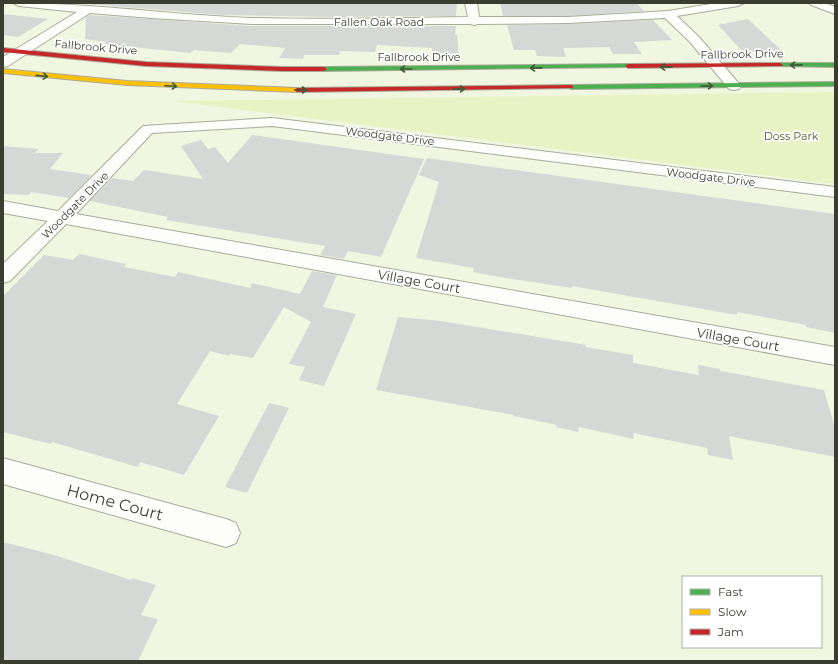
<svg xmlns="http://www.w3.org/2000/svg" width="838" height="664" font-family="Montserrat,sans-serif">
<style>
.green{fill:#e9f2c4}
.building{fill:#d6d8d5}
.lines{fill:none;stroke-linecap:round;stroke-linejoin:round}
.street-casing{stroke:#a8ab9b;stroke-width:2}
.fast-casing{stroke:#a8ab9b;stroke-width:2}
.slow-casing{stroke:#a8ab9b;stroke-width:2}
.jam-casing{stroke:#a8ab9b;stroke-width:2}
.street{fill:#fdfefa;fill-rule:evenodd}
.fast{fill:#4caf50;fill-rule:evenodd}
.slow{fill:#ffc107;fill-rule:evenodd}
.jam{fill:#c62828;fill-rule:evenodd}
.oneway{stroke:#3e5a37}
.labels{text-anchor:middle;stroke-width:3.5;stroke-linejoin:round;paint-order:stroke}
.far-street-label{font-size:11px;fill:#3a3d2f;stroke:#fff}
.far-park-label{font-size:11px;fill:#505922;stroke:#fff}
.street-label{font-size:13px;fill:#3a3d2f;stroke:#fff}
.near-street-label{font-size:16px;fill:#3a3d2f;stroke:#fff}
</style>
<rect width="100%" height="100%" fill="#f1f6e1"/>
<!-- green -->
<polygon class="green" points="835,92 835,184 173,101"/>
<!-- building -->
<g class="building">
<polygon points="87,3 457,3 456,16 333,17 222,15 87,4"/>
<polygon points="500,3 636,3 644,11 568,16 503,16"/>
<polygon points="3,14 48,19 18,37 3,35"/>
<polygon points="90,15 252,26 456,26 455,35 457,35 459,56 432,56 432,48 377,45 375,52 340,51 339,55 304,55 303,59 279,58 285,48 240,44 231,53 194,50 190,53 104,44 107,42 85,39 86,17"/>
<polygon points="748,19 782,51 743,52 718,25"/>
<polygon points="653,20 672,40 634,42 642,54 613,54 609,47 563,48 566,57 537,56 535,50 514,50 507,25 568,24"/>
<polygon points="252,135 424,159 381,257 348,251 344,259 320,255 325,246 166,220 168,217 90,201 112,178 133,181 144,170 203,179 181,146 201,140 208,149 215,147 228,163"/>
<polygon points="3,146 39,149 35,153 63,153 50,169 92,175 69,198 31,192 29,195 3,194"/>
<polygon points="427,158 835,214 835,333 806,327 806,325 737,312 737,315 572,286 572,288 493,276 473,272 474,268 416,258 439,182 419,175"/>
<polygon points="79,254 126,264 124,267 175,277 178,272 250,288 252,283 300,294 312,271 337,275 323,307 356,314 324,386 299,380 305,367 289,364 311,322 284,307 253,358 230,354 229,356 210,351 177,404 219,416 184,475 140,462 138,467 52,442 51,444 3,432 3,296 44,255 73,260"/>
<polygon points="398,317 441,321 586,345 585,347 633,355 633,363 699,375 698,365 720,369 720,371 824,390 835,428 835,457 729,436 733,460 708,455 707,448 633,433 634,439 579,427 578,432 556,427 557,425 514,416 514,415 376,390"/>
<polygon points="269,403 289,408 247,493 225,487"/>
<polygon points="3,542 54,555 131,580 132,578 156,585 141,615 158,619 138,661 3,661"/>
</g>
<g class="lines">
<defs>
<g id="street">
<path d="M13 3C93 3 173 15 252 18 324 20 396 18 468 17L465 3H477L479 17H568L668 11 717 3H744L738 6 677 16 699 37 741 86 739 89 734 90 729 89 690 42 665 18 568 23 478 24 474 25 470 24H252L151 18 90 13 8 66 3 67V57L77 12 19 6Z"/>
<polygon points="809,3 825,3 835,7 835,14 811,5"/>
<polygon points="272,118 835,187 835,197 272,126 152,133 76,214 835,347 835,365 66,224 10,281 3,283 3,264 48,221 3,213 3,201 58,211 143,126"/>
<polygon points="3,458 226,519 236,523 240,533 236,543 226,547 3,484"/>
</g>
<g id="fast">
<polygon points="780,63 835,63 835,67 778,66 777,65"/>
<polygon points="628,64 631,66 630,67 324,71 321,69 324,67"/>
<polygon points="835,82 835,86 571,89 568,87 571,85"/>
</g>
<polygon id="slow" points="3,69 127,81 297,88 300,90 297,92 127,85 3,73"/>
<g id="jam">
<polygon points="3,48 146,62 283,67 324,67 327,69 324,71 283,71 146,66 3,52"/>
<polygon points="780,63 783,65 782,66 628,68 625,66 628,64"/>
<polygon points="571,85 573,86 573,88 297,92 294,90 297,88"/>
</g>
</defs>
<!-- street casing -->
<use href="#street" class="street-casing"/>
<!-- fast casing -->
<use href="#fast" class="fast-casing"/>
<!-- slow casing -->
<use href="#slow" class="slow-casing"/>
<!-- jam casing -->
<use href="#jam" class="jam-casing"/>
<!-- street -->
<use href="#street" class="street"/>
<!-- fast -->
<use href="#fast" class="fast"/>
<!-- slow -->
<use href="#slow" class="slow"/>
<!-- jam -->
<use href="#jam" class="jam"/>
</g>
<!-- one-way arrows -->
<defs><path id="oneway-shaft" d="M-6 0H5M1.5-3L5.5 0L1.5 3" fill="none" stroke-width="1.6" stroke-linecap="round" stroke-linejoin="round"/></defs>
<g class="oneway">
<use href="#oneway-shaft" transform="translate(796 65) rotate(179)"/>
<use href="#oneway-shaft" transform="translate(666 67) rotate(179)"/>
<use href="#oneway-shaft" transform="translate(536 68) rotate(179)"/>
<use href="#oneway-shaft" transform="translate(406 69) rotate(180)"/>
<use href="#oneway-shaft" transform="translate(42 76) rotate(6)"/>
<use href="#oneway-shaft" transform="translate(171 86) rotate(3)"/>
<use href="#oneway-shaft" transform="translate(707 86) rotate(-1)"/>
<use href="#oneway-shaft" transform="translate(459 89) rotate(-1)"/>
<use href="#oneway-shaft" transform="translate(301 90)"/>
</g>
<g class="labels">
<!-- far-street labels -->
<g class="far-street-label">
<text x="379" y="26">Fallen Oak Road</text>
<text transform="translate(96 47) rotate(5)" y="4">Fallbrook Drive</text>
<text transform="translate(742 54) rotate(-1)" y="4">Fallbrook Drive</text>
<text x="419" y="61">Fallbrook Drive</text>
<text transform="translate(390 136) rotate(7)" y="4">Woodgate Drive</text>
<text transform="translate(711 177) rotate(7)" y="4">Woodgate Drive</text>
<text transform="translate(75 205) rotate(-45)" y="4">Woodgate Drive</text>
</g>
<!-- far-park labels -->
<g class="far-park-label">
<text x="791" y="140">Doss Park</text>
</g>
<!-- street labels -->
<g class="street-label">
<text transform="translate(419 281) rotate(10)" y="5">Village Court</text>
<text transform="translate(738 339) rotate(10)" y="5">Village Court</text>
</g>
<!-- near-street labels -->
<g class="near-street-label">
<text transform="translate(115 502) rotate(15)" y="6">Home Court</text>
</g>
</g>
<!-- border -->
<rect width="838" height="664" fill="none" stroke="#3a3d2f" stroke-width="8"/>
<!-- legend -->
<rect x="682" y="576" width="140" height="72" fill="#ffffff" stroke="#b0b1ac"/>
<rect x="690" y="589" width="20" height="6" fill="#4caf50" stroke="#b0b1ac"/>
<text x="718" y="596" font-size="12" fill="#3a3d2f">Fast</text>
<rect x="690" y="609" width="20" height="6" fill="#ffc107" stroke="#b0b1ac"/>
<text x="718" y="616" font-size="12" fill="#3a3d2f">Slow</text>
<rect x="690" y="629" width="20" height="6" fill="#c62828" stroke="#b0b1ac"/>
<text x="718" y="636" font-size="12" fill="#3a3d2f">Jam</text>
</svg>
